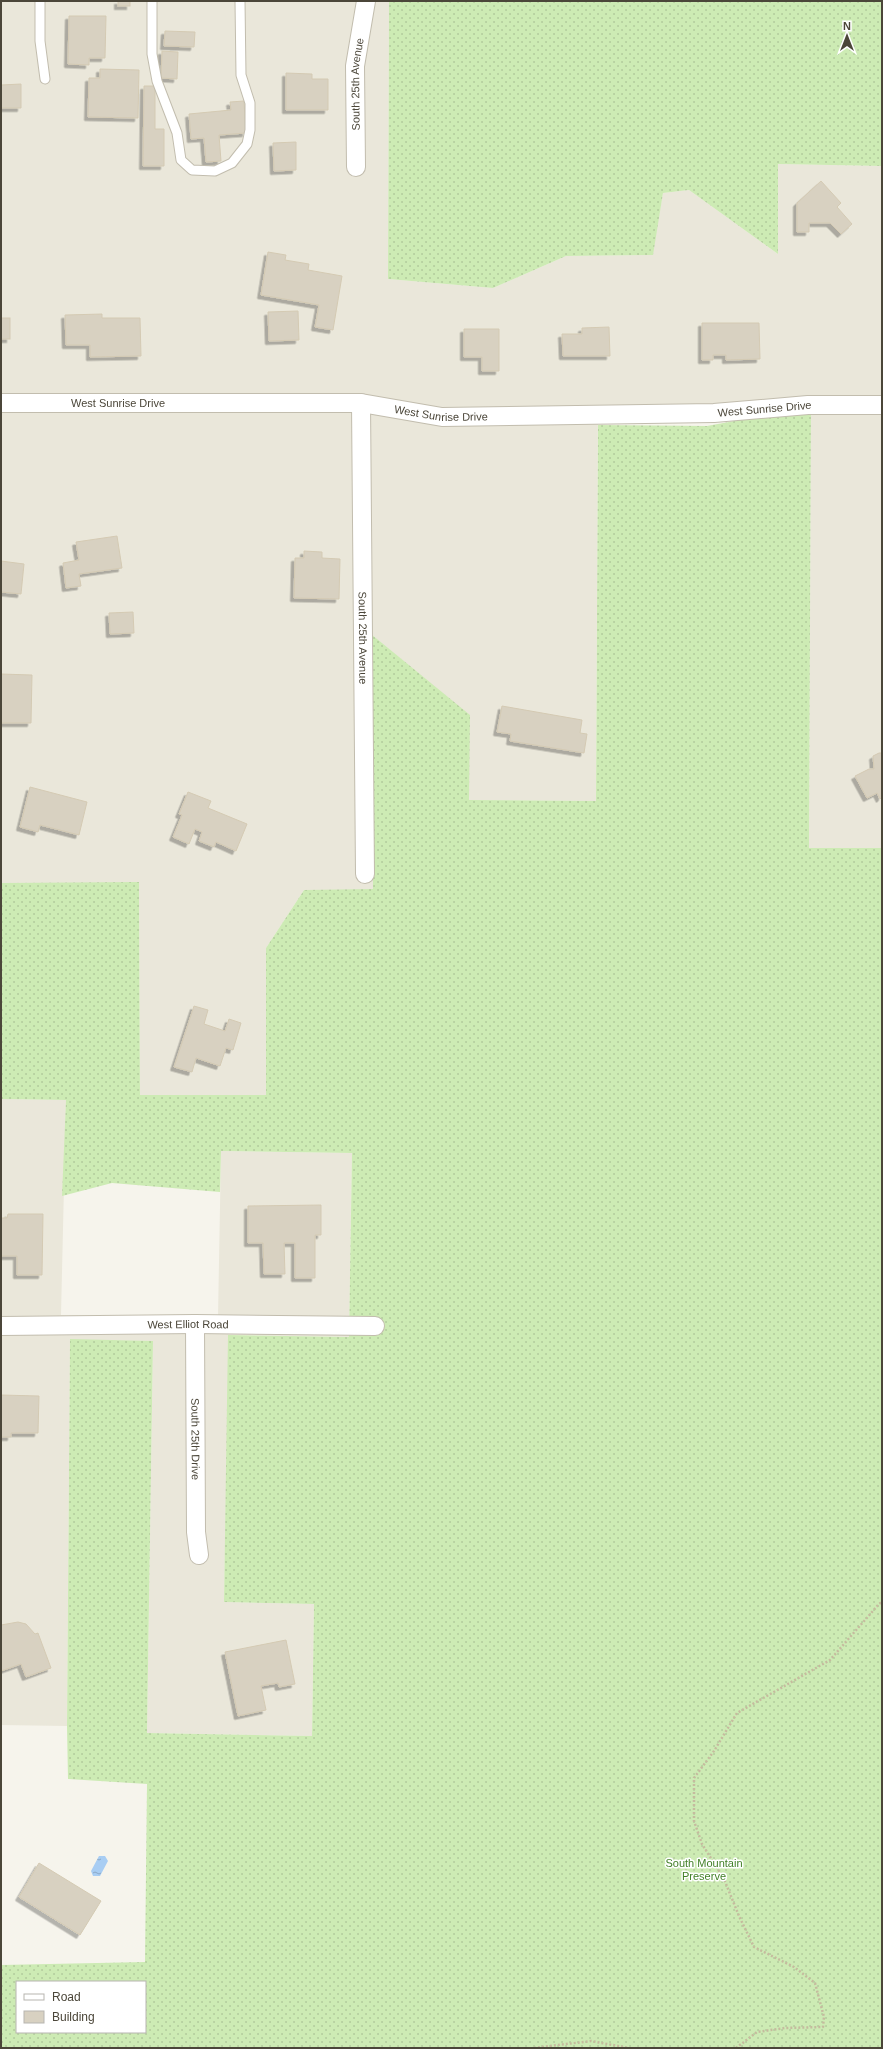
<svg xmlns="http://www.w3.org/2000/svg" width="883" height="2049" font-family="Arial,sans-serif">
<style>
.residential{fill:#eae7da}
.grass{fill:url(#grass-dots);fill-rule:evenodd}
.water{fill:url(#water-ripples)}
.building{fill:#d8d1c1;stroke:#d4cab3;filter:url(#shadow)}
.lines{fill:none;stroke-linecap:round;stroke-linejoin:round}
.service-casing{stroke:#c2bdae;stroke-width:11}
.minor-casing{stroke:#c2bdae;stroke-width:20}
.path{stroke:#c5bb9e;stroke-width:2.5;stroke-dasharray:2 2;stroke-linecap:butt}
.service{stroke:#fff;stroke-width:9}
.minor{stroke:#fff;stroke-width:18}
.labels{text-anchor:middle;stroke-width:3;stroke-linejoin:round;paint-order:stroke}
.street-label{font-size:11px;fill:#4b4639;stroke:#fff}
.park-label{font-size:11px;fill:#428028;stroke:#fff}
</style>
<defs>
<pattern id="grass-dots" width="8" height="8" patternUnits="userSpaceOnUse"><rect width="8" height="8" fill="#cdebb4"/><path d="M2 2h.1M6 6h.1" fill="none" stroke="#b2cb9c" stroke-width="1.8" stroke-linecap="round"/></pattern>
<pattern id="water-ripples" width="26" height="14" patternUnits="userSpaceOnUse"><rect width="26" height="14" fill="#a8cdf3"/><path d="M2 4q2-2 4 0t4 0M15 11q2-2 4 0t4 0" fill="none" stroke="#8ba8c6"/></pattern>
<filter id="shadow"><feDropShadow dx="-3.5" dy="3.5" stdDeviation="0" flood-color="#0004"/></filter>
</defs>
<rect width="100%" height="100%" fill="#f6f4ec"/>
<!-- residential -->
<g class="residential">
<polygon points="1,1 389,1 388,279 493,288 566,256 652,255 663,193 689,190 778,254 778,164 882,166 882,848 809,848 811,408 598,407 596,801 469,800 469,715 372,635 373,890 304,890 266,948 266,1095 140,1095 139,883 1,883"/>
<polygon points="1,1099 66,1100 61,1315 218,1317 221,1151 352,1153 349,1337 229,1335 224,1602 314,1604 312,1736 147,1733 153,1341 70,1340 67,1726 1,1725"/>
</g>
<!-- grass -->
<g class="grass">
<polygon points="389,1 882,1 882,166 778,164 778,254 689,190 663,193 653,255 566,256 493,288 388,279"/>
<path d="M811 407 809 848H882V2048H1V1965L145 1962 147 1784 68 1779 67 1726 70 1339 153 1341 147 1733 312 1736 314 1604 224 1602 228 1335 349 1337 352 1153 221 1151 220 1192 112 1183 62 1196 66 1100 1 1099V883L139 882 140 1095H266V948L304 890 373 889 371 634 470 715 469 800 596 801 598 425 707 426ZM17 1982H145V2032H17Z"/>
</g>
<!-- water -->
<polygon class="water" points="99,1856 105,1856 108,1861 100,1876 93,1876 91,1871"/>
<!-- building -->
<g class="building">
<rect x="118" y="1" width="12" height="5"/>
<polygon points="69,16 106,16 105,58 89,58 89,65 68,64"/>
<polygon points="165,31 195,32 194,47 164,46"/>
<polygon points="162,51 178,52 177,79 161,78"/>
<polygon points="100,69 139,70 138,118 88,117 89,78 100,78"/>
<polygon points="286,73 312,74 312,79 328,79 328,110 286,110"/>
<polygon points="21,84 21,108 1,108 1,85"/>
<polygon points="144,86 155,86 155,129 164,129 164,166 143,166"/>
<polygon points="244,101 246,133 219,135 221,161 206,162 204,138 191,139 189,114 231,110 230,102"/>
<polygon points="296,142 296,170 274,171 273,143"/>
<polygon points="821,181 841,203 837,207 852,224 841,234 830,223 809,223 809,232 797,232 797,203"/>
<polygon points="268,252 286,255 285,260 309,264 308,270 342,276 333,330 315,327 319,305 261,295"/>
<polygon points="298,311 299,340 269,341 268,312"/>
<polygon points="102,314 102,318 140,318 141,356 90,357 90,345 66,345 65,315"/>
<rect x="1" y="318" width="9" height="21"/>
<polygon points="702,323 759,323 760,359 726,360 726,355 713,355 713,360 702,360"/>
<polygon points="609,327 610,356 563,356 562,334 582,334 582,328"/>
<polygon points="464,329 499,329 499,371 482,371 482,357 464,357"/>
<polygon points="117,536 122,568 79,574 81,586 66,588 63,563 79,560 76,542"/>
<polygon points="304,551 322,552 322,558 340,559 339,599 294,598 295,558 304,558"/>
<polygon points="1,561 24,564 21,594 1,592"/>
<polygon points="133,612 134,633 110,634 109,613"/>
<polygon points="1,674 32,675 31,723 1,723"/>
<polygon points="502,706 582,720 580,733 587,734 584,753 510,741 511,734 497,732"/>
<polygon points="879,753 882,753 882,797 880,799 877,793 867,798 855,776 869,769 874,769 873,756"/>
<polygon points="30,787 87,802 79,835 40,825 38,832 20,827"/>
<polygon points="188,792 211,801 208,808 247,824 236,851 216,842 214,847 199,841 202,832 195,829 189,844 173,837 182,815 179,814"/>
<polygon points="194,1006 208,1010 204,1024 225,1031 229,1019 241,1023 233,1050 226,1048 220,1066 196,1058 192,1072 174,1067"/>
<polygon points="321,1205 321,1235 315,1235 315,1278 295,1278 295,1243 284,1243 285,1274 264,1274 263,1243 248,1243 248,1206"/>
<polygon points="8,1214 43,1214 42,1275 17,1275 17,1256 1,1256 1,1218 7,1218"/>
<polygon points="1,1395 39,1396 38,1433 11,1433 11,1437 1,1437"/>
<polygon points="18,1622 26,1624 35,1634 38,1633 51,1668 26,1677 21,1664 1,1671 1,1625"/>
<polygon points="286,1640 295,1684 279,1687 278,1683 261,1686 266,1710 238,1716 225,1652"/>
<polygon points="39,1863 101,1901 80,1935 19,1897"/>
</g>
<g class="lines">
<defs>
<g id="service">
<polyline points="40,1 40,41 45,79"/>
<polyline points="152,1 152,54 157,81 177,133 181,160 192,170 215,171 232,163 247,144 250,130 250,103 241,75 240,1"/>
</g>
<g id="minor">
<path id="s1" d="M356 167 355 66 366 1"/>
<path id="s2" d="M1 403H361L442 417 714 413 808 405H882"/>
<path id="s3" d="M361 403 365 874"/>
<path id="s4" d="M195 1324 196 1532 199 1555"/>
<path id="s5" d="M1 1326 195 1324 375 1326"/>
</g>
</defs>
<!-- service casing -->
<use href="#service" class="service-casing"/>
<!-- minor casing -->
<use href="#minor" class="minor-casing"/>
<!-- path -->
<g class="path">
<polyline points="534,2048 591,2041 629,2048"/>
<polyline points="736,2048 757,2032 785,2028 823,2027 824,2017 815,1983 794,1967 754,1947 739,1916 724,1879 702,1844 694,1821 694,1778 714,1751 737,1713 830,1660 879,1604 882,1602"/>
</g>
<!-- service -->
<use href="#service" class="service"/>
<!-- minor -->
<use href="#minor" class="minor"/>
</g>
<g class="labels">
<!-- street labels -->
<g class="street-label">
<text dy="4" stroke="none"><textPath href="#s1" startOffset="83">South 25th Avenue</textPath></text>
<text dy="4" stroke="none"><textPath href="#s2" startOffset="117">West Sunrise Drive</textPath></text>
<text dy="4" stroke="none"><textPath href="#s2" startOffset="765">West Sunrise Drive</textPath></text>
<text dy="4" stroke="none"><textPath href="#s2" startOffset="441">West Sunrise Drive</textPath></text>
<text dy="4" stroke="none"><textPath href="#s3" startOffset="235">South 25th Avenue</textPath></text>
<text dy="4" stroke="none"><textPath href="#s5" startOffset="187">West Elliot Road</textPath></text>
<text dy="4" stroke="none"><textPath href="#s4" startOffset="115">South 25th Drive</textPath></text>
</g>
<!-- park labels -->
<g class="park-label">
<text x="704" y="1867">South Mountain<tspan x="704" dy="13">Preserve</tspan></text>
</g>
</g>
<!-- border -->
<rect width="883" height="2049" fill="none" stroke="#4b4639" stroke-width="4"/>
<!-- legend -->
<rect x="16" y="1981" width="130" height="52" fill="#ffffff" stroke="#b7b5b0"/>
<rect x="24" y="1994" width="20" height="6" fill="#ffffff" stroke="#b7b5b0"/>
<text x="52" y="2001" font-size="12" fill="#4b4639">Road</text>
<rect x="24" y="2011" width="20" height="12" fill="#d8d1c1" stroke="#b7b5b0"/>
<text x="52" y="2021" font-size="12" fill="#4b4639">Building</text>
<!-- north arrow -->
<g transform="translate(847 36)" stroke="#ffffff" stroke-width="3" paint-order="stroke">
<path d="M0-3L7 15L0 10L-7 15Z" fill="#4b4639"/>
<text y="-6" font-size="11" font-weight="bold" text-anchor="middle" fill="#4b4639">N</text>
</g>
</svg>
